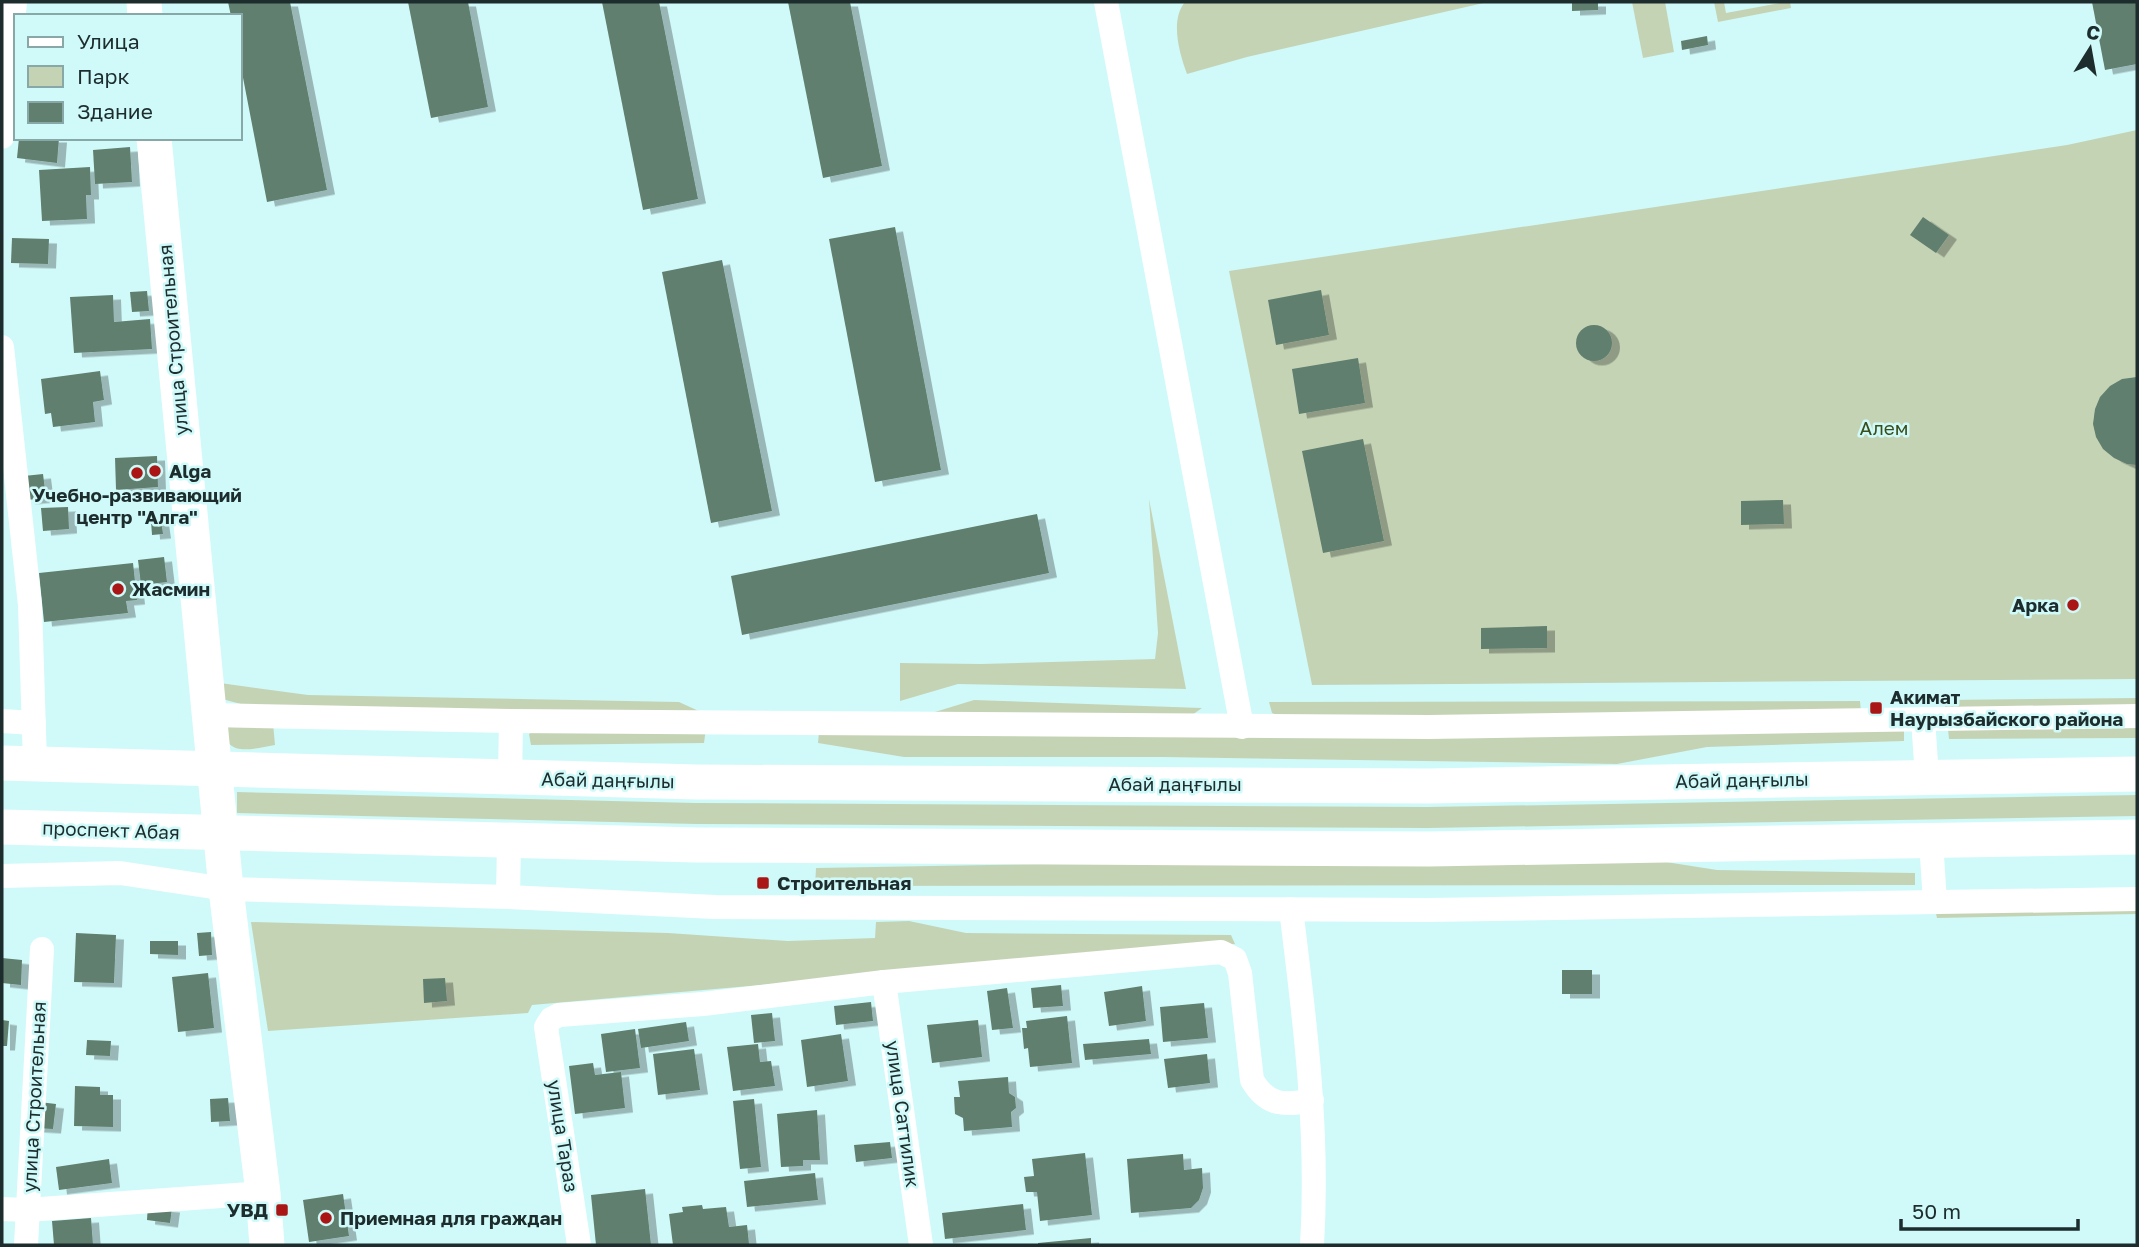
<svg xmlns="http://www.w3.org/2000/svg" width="2139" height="1247" font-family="'Golos Text',sans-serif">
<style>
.green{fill:#c5d3b5}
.building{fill:#607f6e;filter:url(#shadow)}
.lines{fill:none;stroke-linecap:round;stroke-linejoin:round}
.street{stroke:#fff;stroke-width:24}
.secondary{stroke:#fff;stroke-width:35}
.poi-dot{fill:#a91615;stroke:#d0faf9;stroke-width:2.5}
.labels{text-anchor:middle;stroke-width:5;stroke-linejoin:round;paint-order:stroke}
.street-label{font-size:19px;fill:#1d2d2d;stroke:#d0faf9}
.park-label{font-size:19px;fill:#3a4e1a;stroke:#d0faf9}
.poi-label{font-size:19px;font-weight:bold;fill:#1d2d2d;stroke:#d0faf9;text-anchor:start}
</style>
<defs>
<filter id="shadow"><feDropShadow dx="8" dy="4.5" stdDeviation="0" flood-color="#0004"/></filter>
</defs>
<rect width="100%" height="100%" fill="#d0faf9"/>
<!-- green -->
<g class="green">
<path d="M1185 2H1488L1247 57 1187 74C1179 52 1170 20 1185 2Z"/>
<polygon points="1632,2 1665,2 1674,52 1643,58"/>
<polygon points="1714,2 1724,2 1726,13 1785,2 1790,2 1791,8 1718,22"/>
<polygon points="2137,130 2137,679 1312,685 1229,271 2067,145"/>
<polygon points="1149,499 1186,689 958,684 900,701 900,663 981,664 1155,659 1158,633"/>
<polygon points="220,683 308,695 679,702 701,712 256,708 222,699"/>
<polygon points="2137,698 2137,709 1945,711 1945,700"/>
<polygon points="974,700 1202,708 1185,720 925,715"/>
<polygon points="1860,701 1861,713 1286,719 1272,713 1269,702"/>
<path d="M223 723H273L275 745C250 749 224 759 223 723Z"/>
<polygon points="540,727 706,728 704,743 531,745 529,734"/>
<polygon points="2137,727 2137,738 1949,739 1948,729"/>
<polygon points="1904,730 1904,741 1707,747 1617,764 1163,757 904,757 818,743 819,732"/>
<polygon points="237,792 696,803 1428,807 2137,795 2137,816 1428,828 696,824 237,813"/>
<polygon points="1615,854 1717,870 1915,873 1915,885 815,886 816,868"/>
<polygon points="2137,906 2137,914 1937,918 1935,909"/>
<polygon points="909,921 966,933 1231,935 1235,944 532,1005 528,1013 268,1031 251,922 668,933 788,941 875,938 876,922"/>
</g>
<!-- building -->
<g class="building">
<polygon points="228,2 290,2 327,190 267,202 240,62 240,16 231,16"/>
<polygon points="408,2 468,2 488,107 431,118"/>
<polygon points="602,2 659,2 698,199 643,210"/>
<polygon points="788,2 850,2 882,166 823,178"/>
<polygon points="1572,2 1598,2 1598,10 1572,11"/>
<polygon points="2092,2 2137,2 2137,64 2105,70"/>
<polygon points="1707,36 1708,45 1682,50 1681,41"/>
<polygon points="19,138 59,138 57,163 17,158"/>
<polygon points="130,147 132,182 95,184 93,150"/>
<polygon points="90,167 91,195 86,195 87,219 42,221 39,170"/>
<polygon points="1923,217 1949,235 1936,253 1910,235"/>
<polygon points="895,227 941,470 875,482 829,239"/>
<polygon points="12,238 49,239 48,264 11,263"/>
<polygon points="722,260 772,511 711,523 662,272"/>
<polygon points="1321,290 1329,335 1276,345 1268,300"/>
<polygon points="147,291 149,311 132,312 130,292"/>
<polygon points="113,295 114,322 150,319 152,349 74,353 70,297"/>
<circle cx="1594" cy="343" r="18"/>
<polygon points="1358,358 1365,403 1299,414 1292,369"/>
<polygon points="100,371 104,400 93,402 95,422 53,427 51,413 45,414 41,379"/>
<polygon points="2137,377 2137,465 2127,464 2114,458 2103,449 2096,437 2093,424 2095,409 2100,397 2110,386 2122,379"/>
<polygon points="1363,439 1384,541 1323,553 1302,451"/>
<polygon points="157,456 158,487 116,490 115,458"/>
<polygon points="43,474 46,498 27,500 24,476"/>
<polygon points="1783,500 1784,524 1741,525 1741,501"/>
<polygon points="68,507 69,529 43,531 41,508"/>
<polygon points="1037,514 1049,573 742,635 731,576"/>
<polygon points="161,520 163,534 152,535 151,521"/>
<polygon points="164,557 167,582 141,585 138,560"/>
<polygon points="133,563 137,600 126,601 128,613 44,622 39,573"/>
<polygon points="1547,626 1547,648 1481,649 1481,628"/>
<polygon points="211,932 212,955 199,956 197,933"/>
<polygon points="76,933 116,935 114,983 74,982"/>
<polygon points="150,941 178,941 178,955 150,954"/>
<polygon points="2,958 22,960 21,985 2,983"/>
<rect x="1562" y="970" width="30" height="24"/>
<polygon points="208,973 214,1028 178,1032 172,977"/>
<polygon points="445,978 447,1001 424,1003 423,979"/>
<polygon points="1061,985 1063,1006 1033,1008 1031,988"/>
<polygon points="1142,986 1146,1021 1109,1026 1104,992"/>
<polygon points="1007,988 1013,1028 992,1030 987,991"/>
<polygon points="871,1002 873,1021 836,1025 834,1006"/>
<polygon points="1204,1003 1208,1038 1163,1042 1160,1007"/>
<polygon points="772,1013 775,1041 754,1043 751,1015"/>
<polygon points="1067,1016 1072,1063 1030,1067 1028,1048 1024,1049 1022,1028 1027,1028 1026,1021"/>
<polygon points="2,1020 9,1021 7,1046 2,1046"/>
<polygon points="978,1020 982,1057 932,1063 927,1025"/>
<polygon points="686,1022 689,1041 641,1048 638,1029"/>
<polygon points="635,1029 640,1068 606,1072 601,1034"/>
<polygon points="841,1034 848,1081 807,1087 801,1040"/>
<polygon points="1149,1039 1151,1054 1085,1060 1083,1044"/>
<polygon points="87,1040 111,1041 110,1056 86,1055"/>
<polygon points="758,1044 760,1062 771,1061 775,1086 733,1091 727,1047"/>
<polygon points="694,1049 700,1090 658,1095 653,1054"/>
<polygon points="1207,1054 1210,1083 1168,1088 1164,1059"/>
<polygon points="593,1063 595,1075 621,1072 625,1108 575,1114 569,1066"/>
<polygon points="1008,1077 1009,1093 1015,1097 1016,1108 1011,1112 1012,1127 964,1131 963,1118 955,1114 954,1097 960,1097 958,1081"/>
<polygon points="75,1086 100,1087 100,1095 113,1095 113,1127 74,1126"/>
<polygon points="228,1098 230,1121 211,1122 210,1099"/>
<polygon points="754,1099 761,1167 740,1169 733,1101"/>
<polygon points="39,1102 56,1104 53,1129 36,1128"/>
<polygon points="817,1110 820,1160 803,1160 803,1166 781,1167 777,1114"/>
<polygon points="890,1142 892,1158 856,1162 854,1145"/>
<polygon points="1085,1153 1092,1215 1040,1221 1037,1192 1026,1192 1024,1177 1034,1176 1032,1159"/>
<polygon points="1183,1154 1184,1170 1202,1168 1203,1188 1199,1200 1191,1208 1131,1213 1127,1159"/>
<polygon points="109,1159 112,1183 59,1190 56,1167"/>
<polygon points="815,1173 818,1200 747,1207 744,1181"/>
<polygon points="645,1189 651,1245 596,1245 591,1195"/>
<polygon points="343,1194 349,1236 309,1242 303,1200"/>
<polygon points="1023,1204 1026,1230 945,1239 942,1213"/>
<polygon points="148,1205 172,1208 170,1223 147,1220"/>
<polygon points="702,1205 703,1209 726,1207 729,1227 747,1225 749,1244 673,1245 669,1214 683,1212 682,1207"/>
<polygon points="91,1218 93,1245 54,1245 52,1221"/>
<polygon points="1091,1238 1091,1245 1038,1245 1038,1243"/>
</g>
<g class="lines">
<!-- street -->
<g class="street">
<polyline points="1106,2 1242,727"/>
<polyline points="2,137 15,2"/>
<polyline points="2,347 30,605 35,763"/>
<polyline points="209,715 511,721 1429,727 2137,716"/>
<polyline points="1923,719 1927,777"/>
<polyline points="2,721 34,723"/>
<polyline points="510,778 511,721"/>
<polyline points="1931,841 1935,902"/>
<polyline points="2,876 120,873 226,889 508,897 715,907 1427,910 2137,899"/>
<polyline points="508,897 509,841"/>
<path d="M1291 909C1305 1021 1319 1132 1312 1245"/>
<polyline points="884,982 921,1245"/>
<polyline points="2,1209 27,1210 263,1193"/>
<polyline points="26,1245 42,949"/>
<path d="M579 1245 546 1027 551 1019 559 1015 703 1004 884 982 1221 952 1235 959 1240 973 1252 1080C1267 1106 1285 1106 1312 1100"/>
</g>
<!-- secondary -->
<g class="secondary">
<polyline points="144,2 145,16"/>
<polyline points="154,138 226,889 263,1193 267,1245"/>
<polyline points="2,763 696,782 1428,786 2137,774"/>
<polyline points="2,827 696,845 1429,849 2137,837"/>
</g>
</g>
<!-- markers -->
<g class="poi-dot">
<circle cx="155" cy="471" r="7"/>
<circle cx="137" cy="473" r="7"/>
<circle cx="118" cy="589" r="7"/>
<circle cx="2073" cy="605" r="7"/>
<rect x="1869" y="701" width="14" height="14" rx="3.5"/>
<rect x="756" y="876" width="14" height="14" rx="3.5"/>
<rect x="275" y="1203" width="14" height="14" rx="3.5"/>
<circle cx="326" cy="1218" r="7"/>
</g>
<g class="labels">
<!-- street labels -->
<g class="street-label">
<text transform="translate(173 340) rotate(-95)" y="7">улица Строительная</text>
<text transform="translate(608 780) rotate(1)" y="7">Абай даңғылы</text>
<text transform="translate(1742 780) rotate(-1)" y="7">Абай даңғылы</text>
<text x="1175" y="791">Абай даңғылы</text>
<text transform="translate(111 830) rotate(2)" y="7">проспект Абая</text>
<text transform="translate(34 1097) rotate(-87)" y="7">улица Строительная</text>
<text transform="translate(903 1114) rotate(82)" y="7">улица Саттилик</text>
<text transform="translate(563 1136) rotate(81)" y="7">улица Тараз</text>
</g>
<!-- park labels -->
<g class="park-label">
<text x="1884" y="435">Алем</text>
</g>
<!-- poi labels -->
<g class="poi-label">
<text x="169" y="478">Alga</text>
<text x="137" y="502" text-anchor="middle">Учебно-развивающий<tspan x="137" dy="22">центр "Алга"</tspan></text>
<text x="132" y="596">Жасмин</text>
<text x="2059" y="612" text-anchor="end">Арка</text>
<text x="1890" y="704">Акимат<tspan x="1890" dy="22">Наурызбайского района</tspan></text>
<text x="777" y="890">Строительная</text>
<text x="268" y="1217" text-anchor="end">УВД</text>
<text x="340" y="1225">Приемная для граждан</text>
</g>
</g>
<!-- border -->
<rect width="2139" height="1247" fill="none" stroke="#1d2d2d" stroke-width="7"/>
<!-- legend -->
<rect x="14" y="14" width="228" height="126" fill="#d0faf9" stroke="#88a8a7" stroke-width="2"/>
<rect x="28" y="37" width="35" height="10" fill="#ffffff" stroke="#88a8a7" stroke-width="2"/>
<text x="77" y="49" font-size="21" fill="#1d2d2d">Улица</text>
<rect x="28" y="66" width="35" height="21" fill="#c5d3b5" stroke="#88a8a7" stroke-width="2"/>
<text x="77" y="84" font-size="21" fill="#1d2d2d">Парк</text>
<rect x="28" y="102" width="35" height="21" fill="#607f6e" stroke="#88a8a7" stroke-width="2"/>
<text x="77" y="119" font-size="21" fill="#1d2d2d">Здание</text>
<!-- north arrow -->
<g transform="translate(2090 49) rotate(11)" stroke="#d0faf9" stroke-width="5" paint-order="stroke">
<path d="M0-5L12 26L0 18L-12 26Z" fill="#1d2d2d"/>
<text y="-10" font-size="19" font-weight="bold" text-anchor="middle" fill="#1d2d2d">С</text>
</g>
<!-- scale -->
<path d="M1901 1219v10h177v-10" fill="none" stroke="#1d2d2d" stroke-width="3.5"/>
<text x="1912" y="1219" font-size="21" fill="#1d2d2d" stroke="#d0faf9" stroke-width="5" paint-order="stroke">50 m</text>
</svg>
